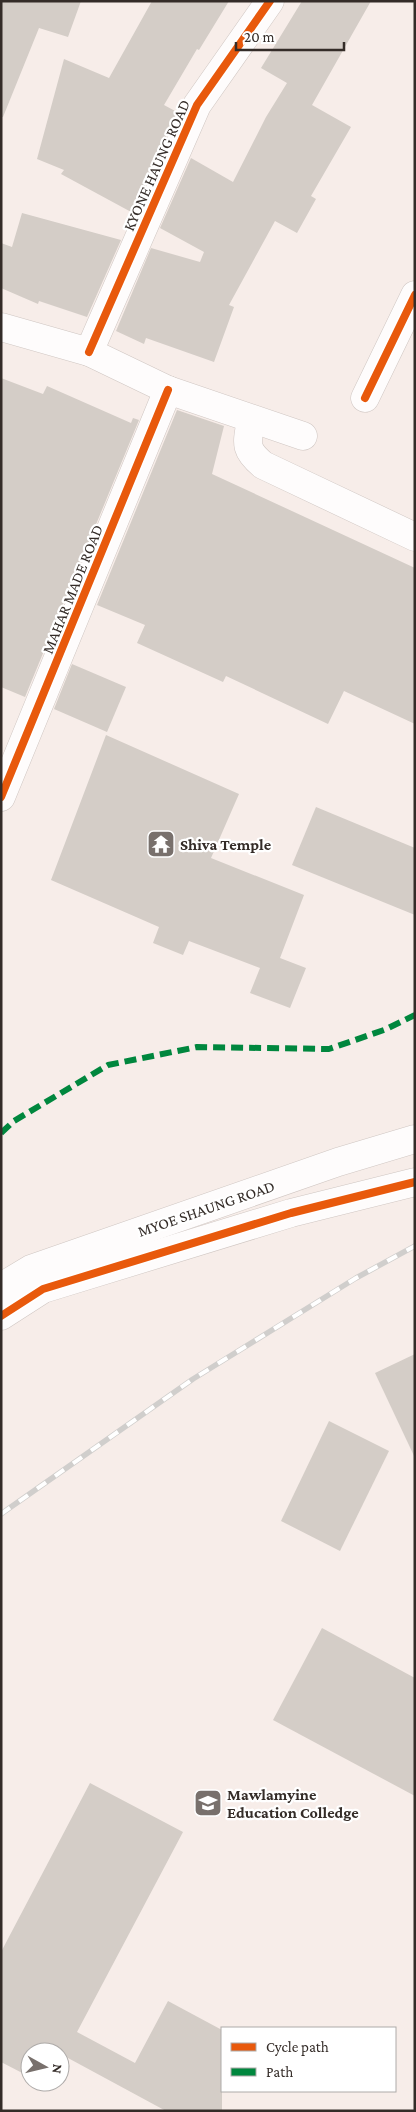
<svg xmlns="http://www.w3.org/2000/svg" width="416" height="2112" font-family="'Crimson Pro',serif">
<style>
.building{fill:#d4cdc7}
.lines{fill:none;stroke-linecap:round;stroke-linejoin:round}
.minor-casing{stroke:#cfc6c2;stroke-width:29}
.highway-casing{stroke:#cfc6c2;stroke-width:29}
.minor{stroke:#fefcfc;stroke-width:28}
.highway{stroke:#fefcfc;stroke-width:28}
.rail-casing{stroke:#d0cecc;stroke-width:5.5}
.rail{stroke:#fff;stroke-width:4;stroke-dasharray:11;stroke-linecap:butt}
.quiet{stroke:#00873e;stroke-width:6;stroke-dasharray:12 6;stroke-linecap:butt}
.cycleway-casing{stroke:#fff;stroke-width:11}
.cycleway{stroke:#e8590c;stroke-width:8}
.labels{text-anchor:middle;stroke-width:4.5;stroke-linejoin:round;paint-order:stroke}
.street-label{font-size:16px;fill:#342c28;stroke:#fff}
.poi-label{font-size:16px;font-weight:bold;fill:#342c28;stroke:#fff;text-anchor:start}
</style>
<rect width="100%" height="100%" fill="#f7ede9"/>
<!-- building -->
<g class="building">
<polygon points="1,1 81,1 68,37 39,28 3,117 1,117"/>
<polygon points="152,1 229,1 199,50 197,49 164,105 177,112 133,213 61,174 64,170 37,159 64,59 109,78"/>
<polygon points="302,1 371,1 312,105 351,127 311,196 316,199 297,233 275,221 229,305 234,307 214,362 146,338 144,344 116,331 151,248 200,262 204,252 160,228 191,158 233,182 266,117 287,83 261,68"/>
<polygon points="22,213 121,240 87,317 39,301 38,304 1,288 1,243 12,247"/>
<polygon points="1,378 43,394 47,386 131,423 133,418 139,420 25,697 1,687"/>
<polygon points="177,410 224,426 212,474 415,568 415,724 344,691 328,724 226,676 223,682 137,643 145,625 97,605"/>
<polygon points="72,664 126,687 107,732 54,709"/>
<polygon points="106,735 239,794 211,858 304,895 280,958 306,968 290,1008 250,993 260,968 189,941 183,955 153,943 159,927 51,880"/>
<polygon points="316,807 415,848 415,915 292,865"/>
<polygon points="415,1354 415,1458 375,1373"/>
<polygon points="329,1421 389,1451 340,1551 281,1521"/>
<polygon points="322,1628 415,1678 415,1796 273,1720"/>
<polygon points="90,1783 183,1832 77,2032 135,2063 168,2001 222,2030 222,2111 166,2111 68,2058 60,2074 60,2052 30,2052 30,2077 1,2062 1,1952"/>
</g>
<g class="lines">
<defs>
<g id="minor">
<polyline points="1,327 89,352 168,390 303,436"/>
<polyline points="89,352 197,105 270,1"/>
<polyline points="365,398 415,295"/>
<path d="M251 420C247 444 244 449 263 465L415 537"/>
<polyline points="1,797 168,390"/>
<polyline points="1,1316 43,1289 291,1213 415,1182"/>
</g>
<polyline id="highway" points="1,1287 31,1269 338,1162 415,1139"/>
</defs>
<!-- minor casing -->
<use href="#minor" class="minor-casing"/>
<!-- highway casing -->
<use href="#highway" class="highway-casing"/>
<!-- minor -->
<use href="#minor" class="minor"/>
<!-- highway -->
<use href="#highway" class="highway"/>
<defs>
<polyline id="rail" points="1,1514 193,1379 356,1278 415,1246"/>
</defs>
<!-- rail casing -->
<use href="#rail" class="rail-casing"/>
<!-- rail -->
<use href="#rail" class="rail"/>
<!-- quiet -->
<polyline class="quiet" points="1,1133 14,1121 108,1065 197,1047 329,1049 384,1030 415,1015"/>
<defs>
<g id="cycleway">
<polyline points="89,352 197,105 270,1"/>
<polyline points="365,398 415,295"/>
<polyline points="1,797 168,390"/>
<polyline points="1,1316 43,1289 291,1213 415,1182"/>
</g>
</defs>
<!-- cycleway casing -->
<use href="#cycleway" class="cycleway-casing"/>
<!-- cycleway -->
<use href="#cycleway" class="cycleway"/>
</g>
<!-- icons -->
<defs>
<symbol id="temple-square" viewBox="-11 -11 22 22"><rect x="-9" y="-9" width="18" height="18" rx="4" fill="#78706c" stroke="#fff"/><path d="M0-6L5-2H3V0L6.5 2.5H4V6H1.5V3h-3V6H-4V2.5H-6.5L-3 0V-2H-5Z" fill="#fff"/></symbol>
<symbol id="university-square" viewBox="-11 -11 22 22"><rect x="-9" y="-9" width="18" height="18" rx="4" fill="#78706c" stroke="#fff"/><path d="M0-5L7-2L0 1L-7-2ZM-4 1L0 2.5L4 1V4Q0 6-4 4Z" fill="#fff"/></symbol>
</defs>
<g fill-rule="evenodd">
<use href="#temple-square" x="145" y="828" width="32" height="32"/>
<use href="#university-square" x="192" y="1787" width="32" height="32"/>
</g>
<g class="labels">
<!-- street labels -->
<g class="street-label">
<text transform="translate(156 165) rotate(-66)" y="6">KYONE HAUNG ROAD</text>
<text transform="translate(72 589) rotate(-68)" y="6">MAHAR MADE ROAD</text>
<text transform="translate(206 1208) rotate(-19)" y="6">MYOE SHAUNG ROAD</text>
</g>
<!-- poi labels -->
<g class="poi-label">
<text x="180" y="850">Shiva Temple</text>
<text x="227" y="1800">Mawlamyine<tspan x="227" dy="18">Education Colledge</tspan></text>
</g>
</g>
<!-- border -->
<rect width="416" height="2112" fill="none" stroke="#342c28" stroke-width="5"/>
<!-- legend -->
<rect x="221" y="2027" width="175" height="65" fill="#ffffff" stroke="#aeaba9"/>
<rect x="231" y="2043" width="25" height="8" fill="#e8590c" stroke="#aeaba9"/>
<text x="266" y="2052" font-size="15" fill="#342c28">Cycle path</text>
<rect x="231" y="2068" width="25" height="8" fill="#00873e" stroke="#aeaba9"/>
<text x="266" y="2077" font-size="15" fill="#342c28">Path</text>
<!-- north arrow -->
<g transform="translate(45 2067) rotate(98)"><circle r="24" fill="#ffffff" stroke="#aeaba9"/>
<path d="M0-4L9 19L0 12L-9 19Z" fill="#78706c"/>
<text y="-8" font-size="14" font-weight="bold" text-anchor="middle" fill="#342c28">N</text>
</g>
<!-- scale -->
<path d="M236 42v8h108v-8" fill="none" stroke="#342c28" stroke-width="2.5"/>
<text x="244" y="42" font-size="15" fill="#342c28" stroke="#ffffff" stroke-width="4" paint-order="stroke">20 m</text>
</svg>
